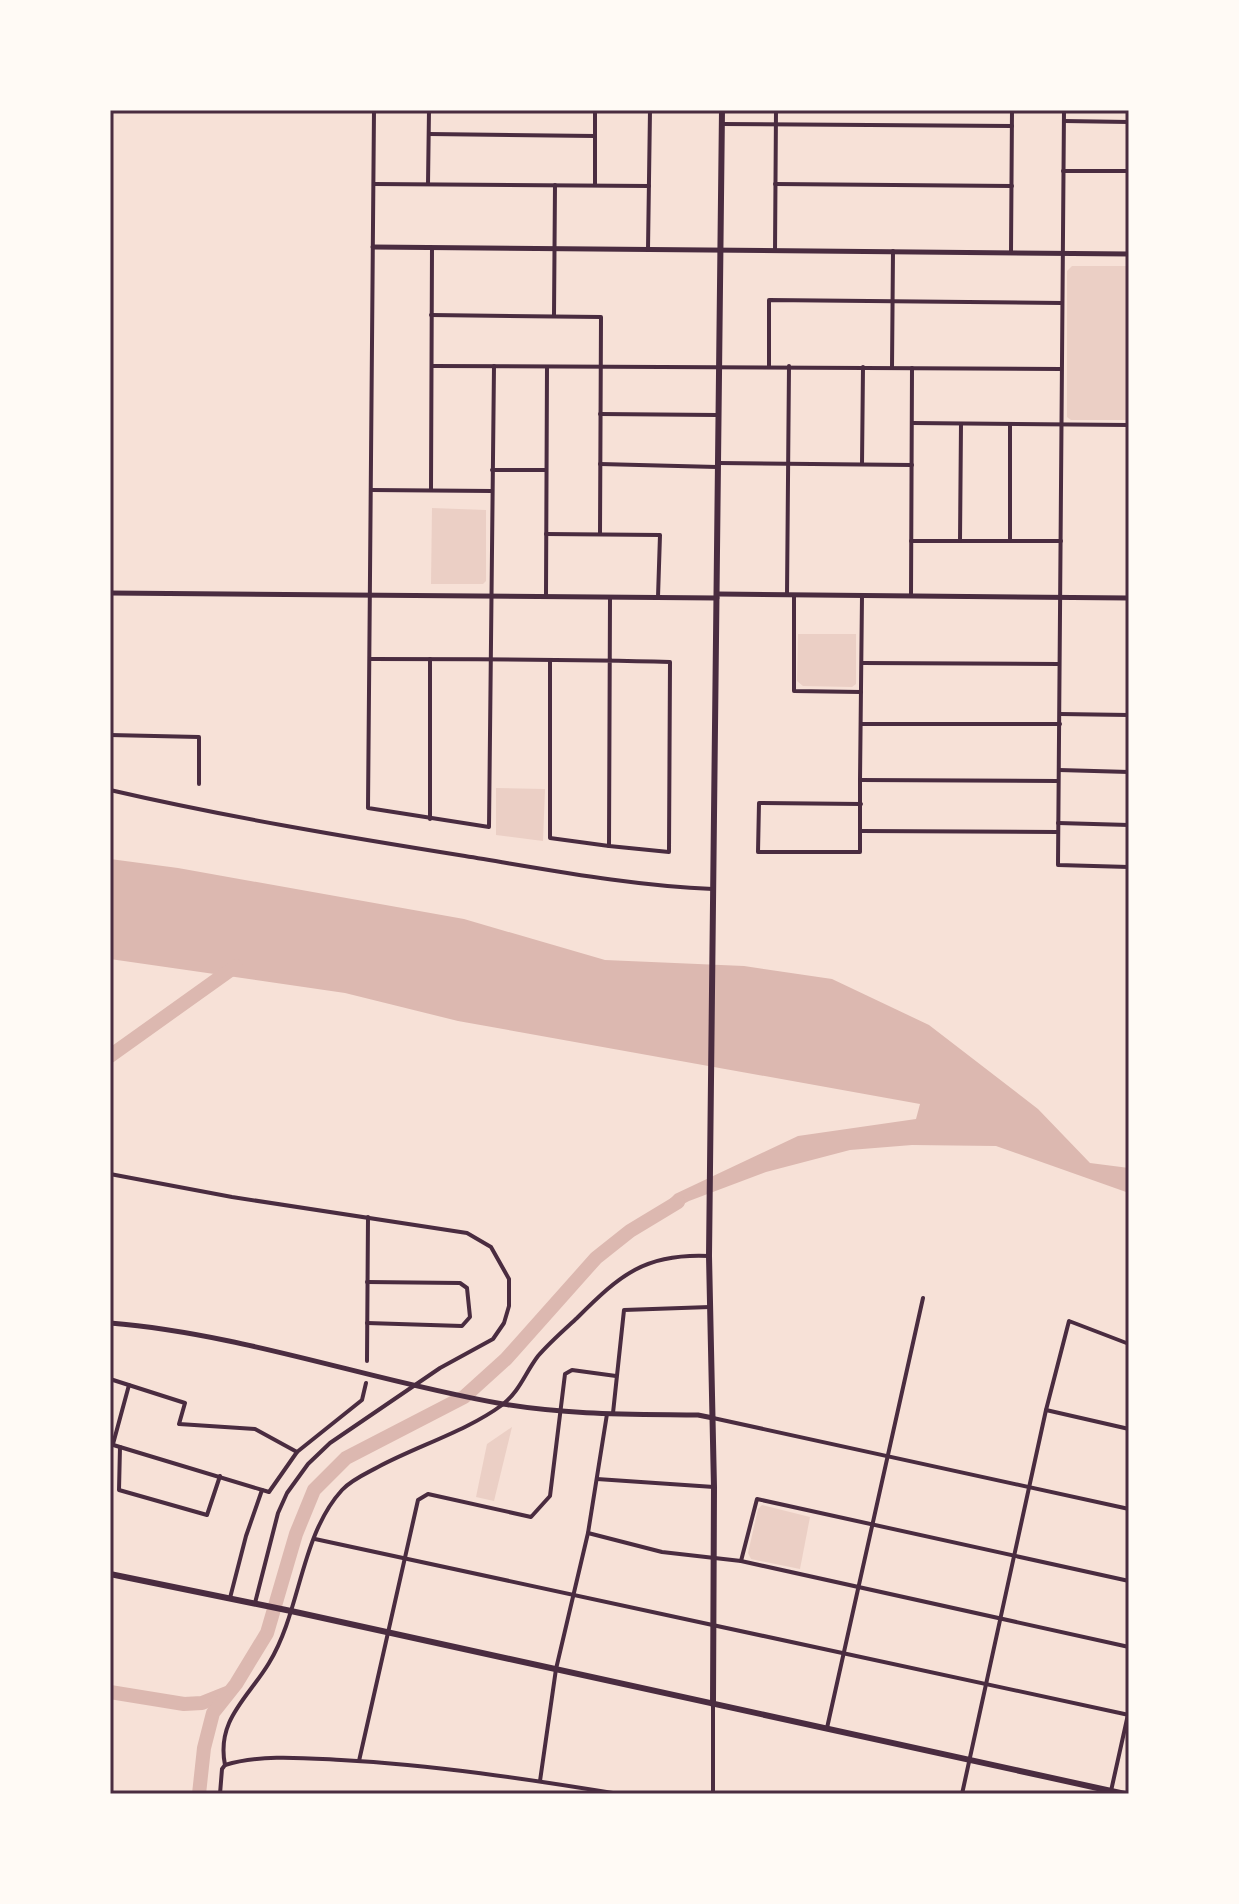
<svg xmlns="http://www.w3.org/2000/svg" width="1239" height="1904" font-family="'Titillium Web',sans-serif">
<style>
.green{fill:#ebcfc5}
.water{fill:#dcb8b0}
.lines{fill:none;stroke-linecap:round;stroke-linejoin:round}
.river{stroke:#dcb8b0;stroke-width:14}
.minor{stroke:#4a2c40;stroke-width:4}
.tertiary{stroke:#4a2c40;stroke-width:5}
.primary{stroke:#4a2c40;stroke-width:6}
.trunk{stroke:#4a2c40;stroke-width:6}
.neatline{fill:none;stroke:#4a2c40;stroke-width:3}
</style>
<rect width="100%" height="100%" fill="#f7e1d7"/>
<!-- green -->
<g class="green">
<polygon points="1072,266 1129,266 1129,420 1071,420 1067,417 1067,271"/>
<polygon points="432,508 486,510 486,581 483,584 431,584"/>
<polygon points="798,634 856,634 856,684 852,687 803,686 797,681"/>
<polygon points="496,788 545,789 543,841 496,835"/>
<polygon points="512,1427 494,1501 476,1497 487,1444"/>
<polygon points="762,1505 810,1517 800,1569 751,1559 748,1553 758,1509"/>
</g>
<!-- water -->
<polygon class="water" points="110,859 178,868 464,919 605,960 744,966 832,979 929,1025 1038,1109 1090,1163 1129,1168 1129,1193 996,1146 912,1145 850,1150 766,1172 689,1201 665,1214 658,1211 675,1194 798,1136 916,1119 920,1104 458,1021 345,993 110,959"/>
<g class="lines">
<!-- river -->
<g class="river">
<polyline points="110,1056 236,966"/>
<polyline points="110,1692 184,1704 202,1703 227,1693"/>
<polyline points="199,1794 204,1748 213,1713 236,1684 267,1633 296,1534 314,1490 346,1458 464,1397 506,1359 596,1258 630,1231 678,1202"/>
</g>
<!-- minor -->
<g class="minor">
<polyline points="374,110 368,808 489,827 494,366"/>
<polyline points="1064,110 1058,865 1129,867"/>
<polyline points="1064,121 1129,122"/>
<polyline points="722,124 1012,126"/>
<polyline points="429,134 595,136"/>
<polyline points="1063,171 1129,171"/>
<polyline points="374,184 649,186"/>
<polyline points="428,184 429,110"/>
<polyline points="775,184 1012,186"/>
<polyline points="595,185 595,110"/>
<polyline points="648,249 650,110"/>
<polyline points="775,251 776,110"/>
<polyline points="1011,252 1012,110"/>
<polyline points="431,315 601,317 600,534"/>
<polyline points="554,316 555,185"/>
<polyline points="432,366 1061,369"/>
<polyline points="769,366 769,300 1062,303"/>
<polyline points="892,368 893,251"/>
<polyline points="600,414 717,415"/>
<polyline points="912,423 1129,425"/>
<polyline points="1010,424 1010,541"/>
<polyline points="719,463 912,465"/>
<polyline points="600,464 717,467"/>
<polyline points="862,464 863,367"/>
<polyline points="492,470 546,470"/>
<polyline points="371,490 492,491"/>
<polyline points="431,490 432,248"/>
<polyline points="546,534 660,535 658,597"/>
<polyline points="911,541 1061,541"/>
<polyline points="960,541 961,424"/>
<polyline points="546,595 547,367"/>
<polyline points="787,595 789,366"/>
<polyline points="794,595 794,691 861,692"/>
<polyline points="911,596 912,368"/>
<path d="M370 659C470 659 570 659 670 662L669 852 609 846 610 597"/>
<polyline points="430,659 430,819"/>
<polyline points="550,660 550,838 609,846"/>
<polyline points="862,663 1059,664"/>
<polyline points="1060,714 1129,715"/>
<polyline points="862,724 1060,724"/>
<polyline points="110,735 199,737 199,784"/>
<polyline points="1059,770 1129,772"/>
<polyline points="860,780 1058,781"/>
<path d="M110 790C227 817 346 837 465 856 545 869 631 886 713 889"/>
<polyline points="861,804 759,803 758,852 860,852 860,780 862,596"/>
<polyline points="1058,823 1129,825"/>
<polyline points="861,831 1058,832"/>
<polyline points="110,1174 232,1197 467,1233 491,1247 509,1279 509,1306 504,1323 493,1339 440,1368 330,1443 308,1464 287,1493 278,1513 255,1603"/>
<polyline points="367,1282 460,1283 467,1288 470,1317 462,1326 367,1323"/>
<polyline points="367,1361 368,1217"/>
<polyline points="110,1379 185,1403 179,1424 255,1429 297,1452"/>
<polyline points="1046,1410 1129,1429"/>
<polyline points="613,1413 624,1310 710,1307"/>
<polyline points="713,1418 1129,1509"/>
<polyline points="110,1444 269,1492 297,1452 362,1400 366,1383"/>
<polyline points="113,1444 129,1385"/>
<polyline points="120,1447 119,1490 207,1515 220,1476"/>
<polyline points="597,1479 714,1487"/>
<polyline points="588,1533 662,1552 741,1561 1129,1647"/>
<polyline points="315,1539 1129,1715"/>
<polyline points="741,1561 757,1499 1129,1581"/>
<polyline points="230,1598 246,1536 262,1490"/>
<polyline points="713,1704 713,1794"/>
<polyline points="827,1728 923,1298"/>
<polyline points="359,1761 418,1500 428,1494 531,1517 550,1496 565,1374 572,1370 616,1376"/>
<path d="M225 1765C261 1754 304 1758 341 1760 434 1765 527 1779 619 1794"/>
<polyline points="540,1781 556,1669 588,1533 607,1414"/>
<polyline points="1111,1791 1129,1710"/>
<path d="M220 1794 222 1769 225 1765C216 1720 248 1698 269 1663 301 1611 300 1536 342 1490 351 1480 365 1474 378 1467 417 1446 467 1431 502 1405 520 1391 525 1373 538 1356 550 1342 564 1330 577 1318 620 1275 645 1253 709 1256"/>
<polyline points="962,1794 1046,1410 1069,1321 1129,1344"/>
</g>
<!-- tertiary -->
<g class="tertiary">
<polyline points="373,247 1129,254"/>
<polyline points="110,593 717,598"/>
<polyline points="718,594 1129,598"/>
<path d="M110 1323C244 1334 371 1381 503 1404 568 1415 632 1414 698 1415L713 1418"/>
</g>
<!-- primary -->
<polyline class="primary" points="713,1704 714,1487 709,1256 722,110"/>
<!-- trunk -->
<polyline class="trunk" points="110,1574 291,1611 1125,1794"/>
</g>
<!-- border -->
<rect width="1239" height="1904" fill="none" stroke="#fffaf5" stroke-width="224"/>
<rect x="112" y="112" width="1015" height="1680" class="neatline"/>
</svg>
